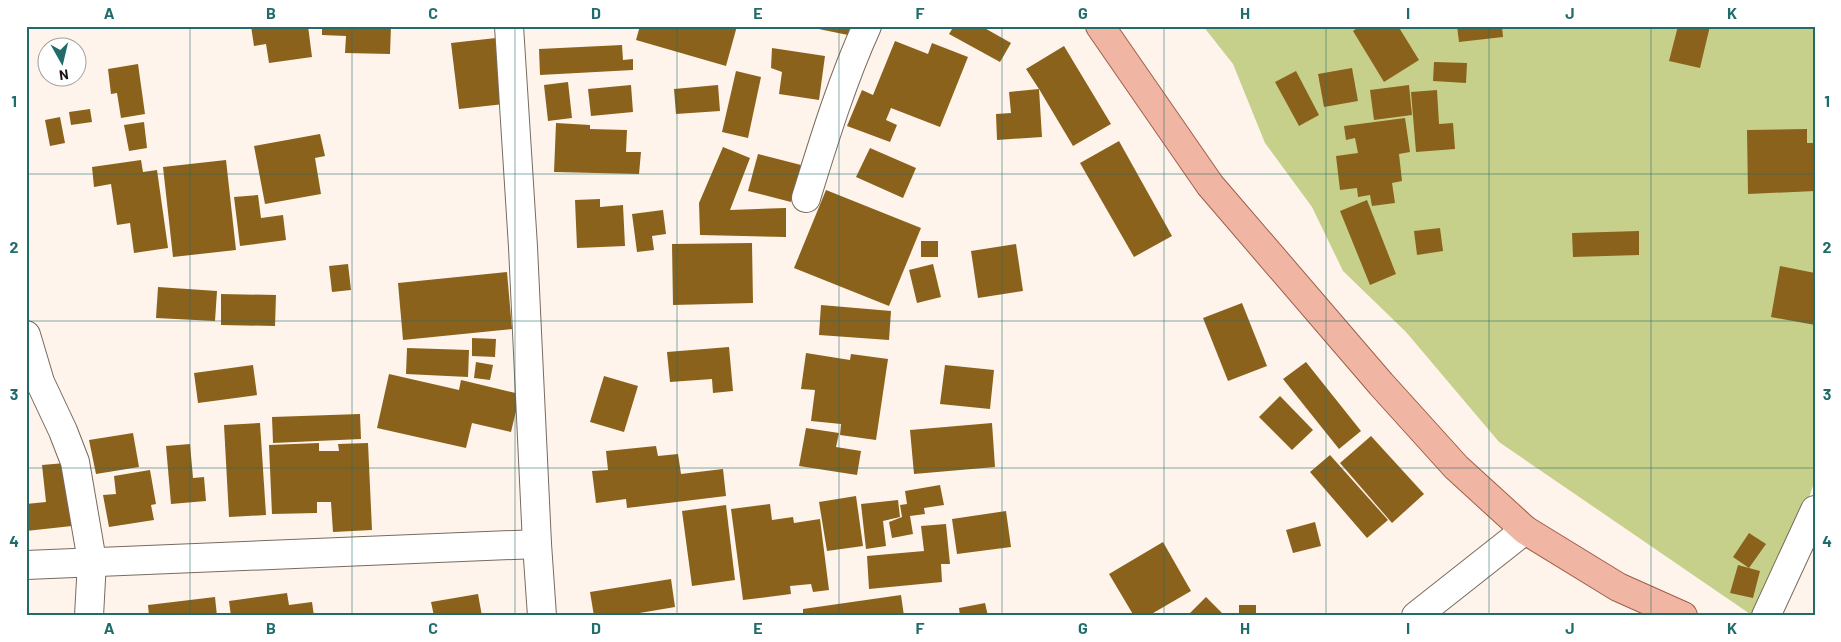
<svg xmlns="http://www.w3.org/2000/svg" width="1841" height="642" font-family="Barlow,sans-serif">
<style>
.green{fill:#c7d08b}
.building{fill:#8b621c}
.lines{fill:none;stroke-linecap:round;stroke-linejoin:round}
.minor-casing{stroke:#786b5e;stroke-width:30}
.major-casing{stroke:#a05e48;stroke-width:30}
.minor{stroke:#fff;stroke-width:28}
.major{stroke:#f1b6a3;stroke-width:28}
.grid{fill:none;stroke:#206c6b;stroke-width:1;stroke-opacity:0.55}
.neatline{fill:none;stroke:#206c6b;stroke-width:2}
.grid-label{font-size:16px;text-anchor:middle;font-weight:bold;fill:#206c6b}
</style>
<rect width="100%" height="100%" fill="#fef4eb"/>
<!-- green -->
<polygon class="green" points="1203,26 1815,26 1815,479 1772,616 1753,616 1499,442 1406,332 1343,271 1312,207 1265,143 1233,64"/>
<!-- building -->
<g class="building">
<polygon points="251,26 308,26 312,57 269,63 266,44 254,46"/>
<polygon points="322,26 391,26 390,54 345,53 346,36 322,35"/>
<polygon points="640,26 737,26 726,66 636,40"/>
<polygon points="804,26 850,26 848,35"/>
<polygon points="954,26 981,26 1011,43 1000,62 949,34"/>
<polygon points="1360,26 1398,26 1419,60 1384,82 1353,31"/>
<polygon points="1457,26 1502,26 1503,37 1459,42"/>
<polygon points="1678,26 1710,26 1700,68 1669,61"/>
<polygon points="496,38 504,104 459,109 451,43"/>
<polygon points="895,41 928,54 932,43 968,57 940,127 891,108 886,120 897,125 890,142 847,126 862,90 873,95"/>
<polygon points="622,45 623,60 633,59 633,70 540,75 539,49"/>
<polygon points="1064,46 1111,124 1073,146 1039,89 1042,137 997,140 996,114 1011,113 1009,92 1039,89 1026,69"/>
<polygon points="772,48 825,56 819,100 779,94 782,72 771,68"/>
<polygon points="1434,62 1467,63 1466,83 1433,81"/>
<polygon points="138,64 145,114 121,118 117,93 111,94 108,69"/>
<polygon points="1352,68 1358,101 1324,107 1318,74"/>
<polygon points="736,71 761,77 748,138 722,132"/>
<polygon points="1296,71 1319,115 1299,126 1275,82"/>
<polygon points="568,82 572,118 548,121 544,85"/>
<polygon points="631,85 633,112 591,116 588,89"/>
<polygon points="718,85 720,111 676,114 674,89"/>
<polygon points="1409,85 1412,115 1374,120 1370,90"/>
<polygon points="1437,90 1439,124 1453,123 1455,149 1416,152 1411,92"/>
<polygon points="90,109 92,122 71,125 69,112"/>
<polygon points="60,117 65,143 50,146 45,120"/>
<polygon points="1405,118 1410,152 1399,154 1402,181 1392,183 1395,203 1372,206 1370,195 1358,197 1357,188 1340,190 1336,156 1358,153 1355,138 1346,140 1344,126"/>
<polygon points="144,122 147,148 129,151 124,125"/>
<polygon points="556,123 590,125 590,129 627,130 626,152 641,152 639,174 554,172"/>
<polygon points="1807,129 1807,143 1815,143 1815,191 1748,194 1747,130"/>
<polygon points="320,134 325,156 315,158 321,194 265,204 254,146"/>
<polygon points="1119,141 1172,236 1134,257 1080,163"/>
<polygon points="723,147 750,158 730,210 786,208 786,237 700,235 699,203"/>
<polygon points="870,148 916,168 903,198 856,177"/>
<polygon points="758,154 801,165 791,202 748,191"/>
<polygon points="141,160 143,172 157,170 168,248 134,253 130,223 117,225 111,184 94,187 92,167"/>
<polygon points="226,160 236,250 173,257 163,167"/>
<polygon points="826,190 921,228 889,306 794,268"/>
<polygon points="258,195 261,218 283,215 286,240 240,246 234,197"/>
<polygon points="600,199 600,207 623,205 625,246 577,248 575,200"/>
<polygon points="1367,200 1396,274 1370,285 1340,211"/>
<polygon points="663,210 666,234 652,236 654,250 637,252 632,214"/>
<polygon points="1440,228 1443,251 1417,255 1414,231"/>
<polygon points="1639,231 1639,255 1573,257 1572,233"/>
<rect x="921" y="241" width="17" height="16"/>
<polygon points="752,243 753,303 673,305 672,244"/>
<polygon points="1016,244 1023,291 978,298 971,251"/>
<polygon points="348,264 351,290 332,292 329,266"/>
<polygon points="933,264 941,297 917,303 909,270"/>
<polygon points="1780,266 1815,273 1815,325 1771,317"/>
<polygon points="507,272 512,329 403,340 398,283"/>
<polygon points="158,287 217,291 215,321 156,318"/>
<polygon points="221,294 276,295 275,326 221,325"/>
<polygon points="1242,303 1267,366 1228,381 1203,318"/>
<polygon points="821,305 891,311 889,340 819,335"/>
<polygon points="472,338 496,339 495,357 472,356"/>
<polygon points="729,347 733,391 713,393 712,379 670,382 667,352"/>
<polygon points="407,348 469,350 468,377 406,374"/>
<polygon points="806,353 850,360 851,354 888,359 876,440 840,435 841,424 811,421 815,390 801,389"/>
<polygon points="476,362 493,365 490,380 474,378"/>
<polygon points="1306,362 1361,431 1339,449 1283,379"/>
<polygon points="253,365 257,395 198,403 194,373"/>
<polygon points="945,365 994,370 990,409 940,404"/>
<polygon points="389,374 459,390 461,380 520,394 511,432 472,423 466,448 377,428"/>
<polygon points="604,376 638,386 624,432 590,422"/>
<polygon points="1280,396 1313,430 1292,450 1259,417"/>
<polygon points="360,414 361,439 273,443 272,417"/>
<polygon points="260,423 266,515 229,517 224,425"/>
<polygon points="992,423 995,467 914,474 910,430"/>
<polygon points="806,428 839,433 836,447 861,451 857,475 799,466"/>
<polygon points="133,433 139,467 96,474 89,440"/>
<polygon points="1371,436 1424,494 1392,523 1340,463"/>
<polygon points="319,443 319,451 339,451 338,444 368,443 372,530 333,532 331,502 317,502 317,513 272,514 269,445"/>
<polygon points="190,444 193,478 204,477 206,501 171,504 166,446"/>
<polygon points="656,446 658,456 678,454 681,474 723,469 726,496 627,508 626,499 596,503 592,471 608,470 606,451"/>
<polygon points="1330,455 1388,520 1367,538 1310,472"/>
<polygon points="65,463 72,526 26,531 26,504 46,502 42,465"/>
<polygon points="150,470 156,504 151,505 154,520 109,527 103,495 116,494 114,476"/>
<polygon points="940,485 944,505 924,508 925,514 910,516 913,534 892,538 889,522 902,517 900,505 907,504 905,491"/>
<polygon points="856,496 863,546 827,551 819,502"/>
<polygon points="898,500 900,517 883,521 886,546 866,549 861,504"/>
<polygon points="770,504 772,520 793,517 794,523 820,519 829,590 813,592 811,584 790,586 791,594 743,600 731,509"/>
<polygon points="726,505 735,580 692,586 682,511"/>
<polygon points="1006,511 1011,547 957,554 952,519"/>
<polygon points="1315,522 1321,546 1293,553 1286,530"/>
<polygon points="946,524 950,564 941,564 942,582 869,589 867,556 924,551 921,526"/>
<polygon points="1749,533 1766,544 1749,568 1760,571 1753,598 1730,593 1738,565 1749,568 1733,557"/>
<polygon points="1163,542 1191,591 1148,616 1134,616 1109,574"/>
<polygon points="671,579 675,607 622,616 594,616 590,592"/>
<polygon points="287,593 289,605 312,602 314,616 231,616 229,601"/>
<polygon points="478,594 482,616 434,616 431,602"/>
<polygon points="901,595 904,616 803,616 803,609"/>
<polygon points="215,597 217,616 149,616 148,605"/>
<polygon points="1206,597 1225,616 1187,616"/>
<polygon points="985,603 988,616 960,616 959,608"/>
<rect x="1239" y="605" width="17" height="11"/>
</g>
<g class="lines">
<defs>
<g id="minor">
<polyline points="509,26 523,247 537,544 542,616"/>
<path d="M806 198C824 140 842 81 867 26"/>
<polyline points="26,335 40,382 63,431 75,462 92,561 89,616"/>
<polyline points="26,565 537,544"/>
<polyline points="1416,616 1525,530"/>
<polyline points="1766,616 1815,510"/>
</g>
<polyline id="major" points="1100,26 1210,185 1381,384 1456,467 1525,530 1618,587 1683,616"/>
</defs>
<!-- minor casing -->
<use href="#minor" class="minor-casing"/>
<!-- major casing -->
<use href="#major" class="major-casing"/>
<!-- minor -->
<use href="#minor" class="minor"/>
<!-- major -->
<use href="#major" class="major"/>
</g>
<!-- grid -->
<path class="grid" d="M190 26V616M352 26V616M515 26V616M677 26V616M839 26V616M1002 26V616M1164 26V616M1326 26V616M1489 26V616M1651 26V616M26 174H1815M26 321H1815M26 468H1815"/>
<!-- border -->
<rect width="1841" height="642" fill="none" stroke="#ffffff" stroke-width="55"/>
<!-- north arrow -->
<g transform="translate(62 62) rotate(172)"><circle r="24" fill="#ffffff" stroke="#a3a19f"/>
<path d="M0-4L9 19L0 12L-9 19Z" fill="#206c6b"/>
<text y="-8" font-size="14" font-weight="bold" text-anchor="middle" fill="#19140f">N</text>
</g>
<rect x="28" y="28" width="1786" height="586" class="neatline"/>
<g class="grid-label">
<text x="109" y="19">A</text>
<text x="271" y="19">B</text>
<text x="433" y="19">C</text>
<text x="596" y="19">D</text>
<text x="758" y="19">E</text>
<text x="920" y="19">F</text>
<text x="1083" y="19">G</text>
<text x="1245" y="19">H</text>
<text x="1408" y="19">I</text>
<text x="1570" y="19">J</text>
<text x="1732" y="19">K</text>
<text x="14" y="107">1</text>
<text x="1827" y="107">1</text>
<text x="14" y="253">2</text>
<text x="1827" y="253">2</text>
<text x="14" y="400">3</text>
<text x="1827" y="400">3</text>
<text x="14" y="547">4</text>
<text x="1827" y="547">4</text>
<text x="109" y="634">A</text>
<text x="271" y="634">B</text>
<text x="433" y="634">C</text>
<text x="596" y="634">D</text>
<text x="758" y="634">E</text>
<text x="920" y="634">F</text>
<text x="1083" y="634">G</text>
<text x="1245" y="634">H</text>
<text x="1408" y="634">I</text>
<text x="1570" y="634">J</text>
<text x="1732" y="634">K</text>
</g>
</svg>
